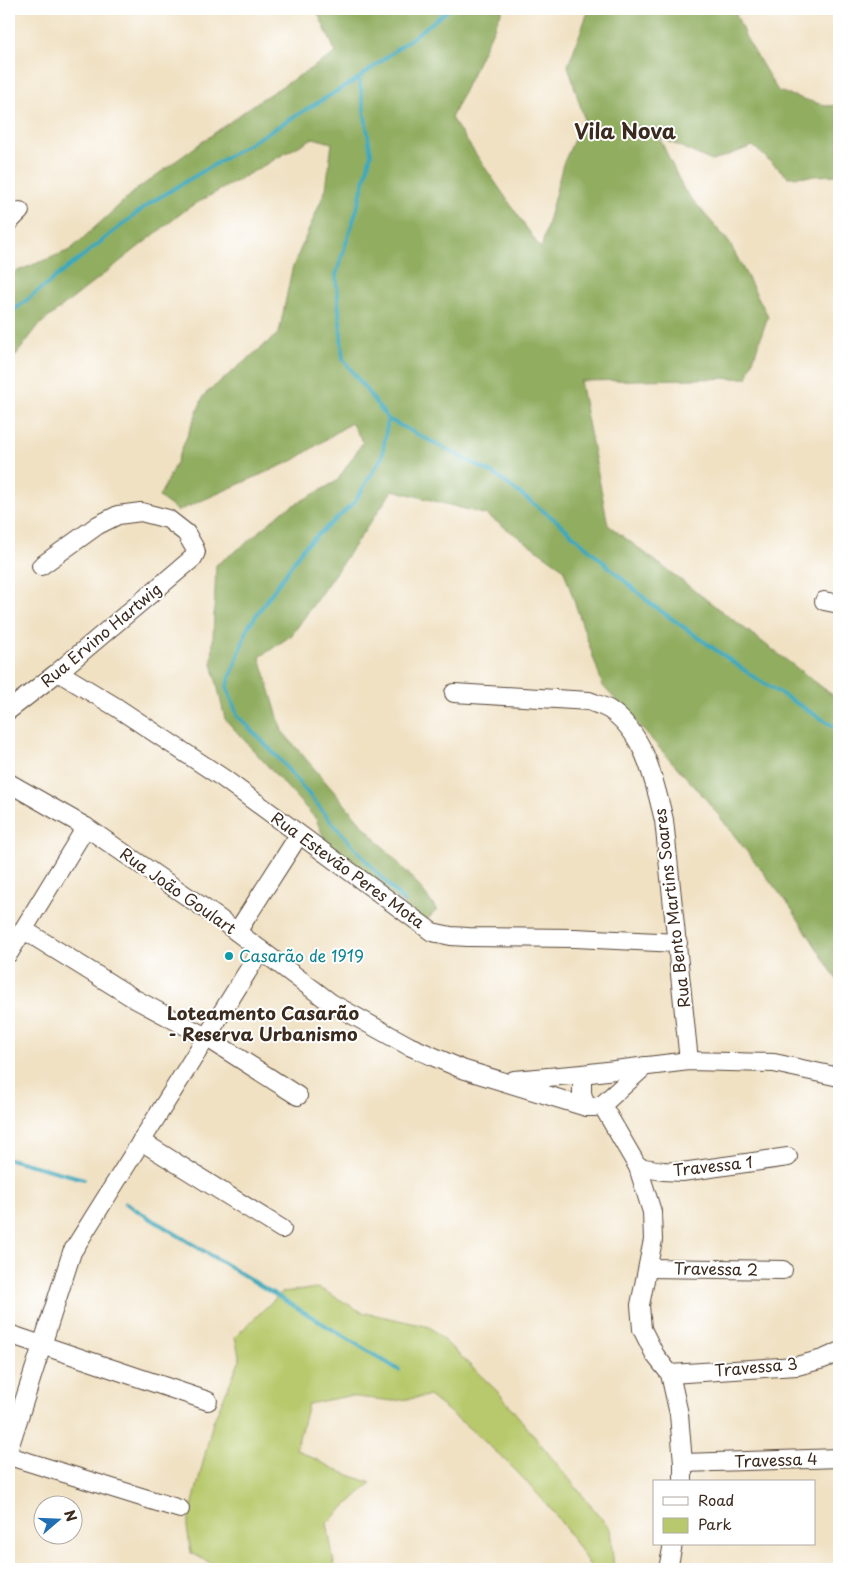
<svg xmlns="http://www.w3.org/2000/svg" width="848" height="1578" font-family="'Playpen Sans',sans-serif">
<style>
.green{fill:#b7c96c;stroke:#797a45}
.forest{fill:#91ad60;stroke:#666c3f}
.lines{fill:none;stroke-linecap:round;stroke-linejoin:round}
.stream{stroke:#3ca9bb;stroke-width:4}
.minor-casing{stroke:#564537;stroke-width:20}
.minor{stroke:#fff;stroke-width:18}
.culture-dot{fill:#0f9aa8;stroke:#fff;stroke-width:2}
.labels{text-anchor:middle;stroke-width:4;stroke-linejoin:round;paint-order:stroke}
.street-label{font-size:16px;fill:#3b2a1e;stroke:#fff}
.culture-label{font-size:16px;fill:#0d838f;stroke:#fff;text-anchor:start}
.neighbourhood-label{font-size:18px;font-weight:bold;fill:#3b2a1e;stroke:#fff}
.district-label{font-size:21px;font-weight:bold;fill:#3b2a1e;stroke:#fff}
</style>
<rect width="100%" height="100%" fill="#fff"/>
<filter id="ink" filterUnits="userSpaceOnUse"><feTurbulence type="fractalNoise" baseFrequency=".02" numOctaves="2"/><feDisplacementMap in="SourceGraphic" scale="10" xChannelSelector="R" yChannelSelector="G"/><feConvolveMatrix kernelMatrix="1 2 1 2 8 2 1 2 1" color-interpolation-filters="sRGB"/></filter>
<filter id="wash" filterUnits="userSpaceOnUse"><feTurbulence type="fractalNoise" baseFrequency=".0096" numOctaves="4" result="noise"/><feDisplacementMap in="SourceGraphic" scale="20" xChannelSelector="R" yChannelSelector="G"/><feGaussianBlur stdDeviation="1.12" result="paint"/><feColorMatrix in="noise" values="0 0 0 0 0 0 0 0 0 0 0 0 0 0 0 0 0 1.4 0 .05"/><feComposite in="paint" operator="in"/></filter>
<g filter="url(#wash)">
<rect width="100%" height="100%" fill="#f0e1c3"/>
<!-- green -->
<path class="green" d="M319 1288 362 1312 430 1327 499 1393 610 1529 614 1568 610 1569H592C581 1552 570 1534 558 1518 521 1471 476 1432 429 1396L393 1401 348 1396 308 1404 296 1449 336 1470 371 1483 327 1523 335 1569H223L191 1553 187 1527 213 1422 240 1360 235 1337 282 1292Z"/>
<!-- forest -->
<polygon class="forest" points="316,9 503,9 451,118 541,249 563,164 584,118 568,66 589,9 734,9 745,36 778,91 826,106 839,105 839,175 788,177 753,146 712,161 659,137 684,190 729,242 768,316 747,378 580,381 608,525 839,700 839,983 791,908 705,798 603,686 563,568 487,515 393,490 292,635 260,657 282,731 360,822 415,881 437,910 426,921 329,850 316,819 225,719 212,663 216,565 244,545 283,511 337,481 363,442 351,423 294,460 178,511 159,497 176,463 204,395 279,333 292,269 326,189 332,143 313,138 188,208 39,325 9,364 9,278 15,272 70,250 136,190 260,100 336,53"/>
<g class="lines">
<!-- stream -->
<g class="stream">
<polyline points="9,314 150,203 359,78"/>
<polyline points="388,419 494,474 558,522 651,604 754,677 830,724 839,731"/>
<polyline points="404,902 335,826 282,762 237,715 227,687 248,627 304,547 354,503 382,457 388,419 343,359 336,275 357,209 371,154 359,78 450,9"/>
<polyline points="9,1159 84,1179"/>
<polyline points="125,1203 399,1370"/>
</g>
</g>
</g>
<g filter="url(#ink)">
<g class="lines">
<defs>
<g id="minor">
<polyline points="9,222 20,211"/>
<polyline points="824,601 839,604"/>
<polyline points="58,672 116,707 223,778 432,932 451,936 468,937 575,938 678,943"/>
<path d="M454 693 589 701C596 704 604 706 610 710 646 735 654 781 664 820L689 1061"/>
<polyline points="9,710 58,672 193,558 196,552 194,547 186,533 168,519 141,512 118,515 98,525 41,566"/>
<polyline points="9,783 86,827 217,917 331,1003 409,1046 462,1069 586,1107 594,1107 602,1105 645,1066"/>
<polyline points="24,930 135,999 206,1037 298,1096"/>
<polyline points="237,932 299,835"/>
<polyline points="9,953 86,827"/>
<polyline points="582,1074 582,1093 586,1107"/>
<polyline points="514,1080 582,1074 689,1061 774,1063 839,1077"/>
<polyline points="602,1105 638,1167 652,1212 653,1240 640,1305 642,1329 655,1355 670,1374 679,1414 683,1463 683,1482"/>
<polyline points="141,1141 282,1229"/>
<polyline points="638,1167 663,1171 682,1172 788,1157"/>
<polyline points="648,1268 783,1270"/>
<polyline points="9,1334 208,1401"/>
<polyline points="670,1374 797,1366 823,1359 839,1352"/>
<polyline points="9,1448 72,1252 261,950"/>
<polyline points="9,1456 180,1509"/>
<polyline points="683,1463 839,1458"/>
<polyline points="668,1569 673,1544"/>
</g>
</defs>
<!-- minor casing -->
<use href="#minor" class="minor-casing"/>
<!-- minor -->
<use href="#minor" class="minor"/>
</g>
</g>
<!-- markers -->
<circle class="culture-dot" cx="229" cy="956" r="5"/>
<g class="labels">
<!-- street labels -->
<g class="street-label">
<text transform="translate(101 635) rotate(-40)" y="6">Rua Ervino Hartwig</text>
<text transform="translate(348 870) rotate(36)" y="6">Rua Estevão Peres Mota</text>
<text transform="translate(178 891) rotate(35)" y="6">Rua João Goulart</text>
<text transform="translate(672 908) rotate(-97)" y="6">Rua Bento Martins Soares</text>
<text transform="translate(713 1166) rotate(-6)" y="6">Travessa 1</text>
<text transform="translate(716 1269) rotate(1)" y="6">Travessa 2</text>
<text transform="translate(756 1367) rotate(-5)" y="6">Travessa 3</text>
<text transform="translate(776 1460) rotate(-2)" y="6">Travessa 4</text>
</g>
<!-- culture labels -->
<g class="culture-label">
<text x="239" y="962">Casarão de 1919</text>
</g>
<!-- neighbourhood labels -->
<g class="neighbourhood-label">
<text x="263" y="1020">Loteamento Casarão<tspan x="263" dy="21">- Reserva Urbanismo</tspan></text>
</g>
<!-- district labels -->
<g class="district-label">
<text x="625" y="139">Vila Nova</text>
</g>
</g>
<!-- margin -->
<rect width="848" height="1578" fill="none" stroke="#fff" stroke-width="30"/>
<!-- legend -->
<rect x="653" y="1480" width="162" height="65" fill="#ffffff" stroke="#b1aaa5"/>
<rect x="663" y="1497" width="25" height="8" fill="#ffffff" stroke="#b1aaa5"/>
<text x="698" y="1506" font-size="15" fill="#3b2a1e">Road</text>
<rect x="663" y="1518" width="25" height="15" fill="#b7c96c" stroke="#b1aaa5"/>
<text x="698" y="1530" font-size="15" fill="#3b2a1e">Park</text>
<!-- north arrow -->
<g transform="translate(58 1520) rotate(71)"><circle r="24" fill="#ffffff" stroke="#b1aaa5"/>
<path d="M0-4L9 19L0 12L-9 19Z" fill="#1f6fb2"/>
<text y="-8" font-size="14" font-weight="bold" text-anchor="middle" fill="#3b2a1e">N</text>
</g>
</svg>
